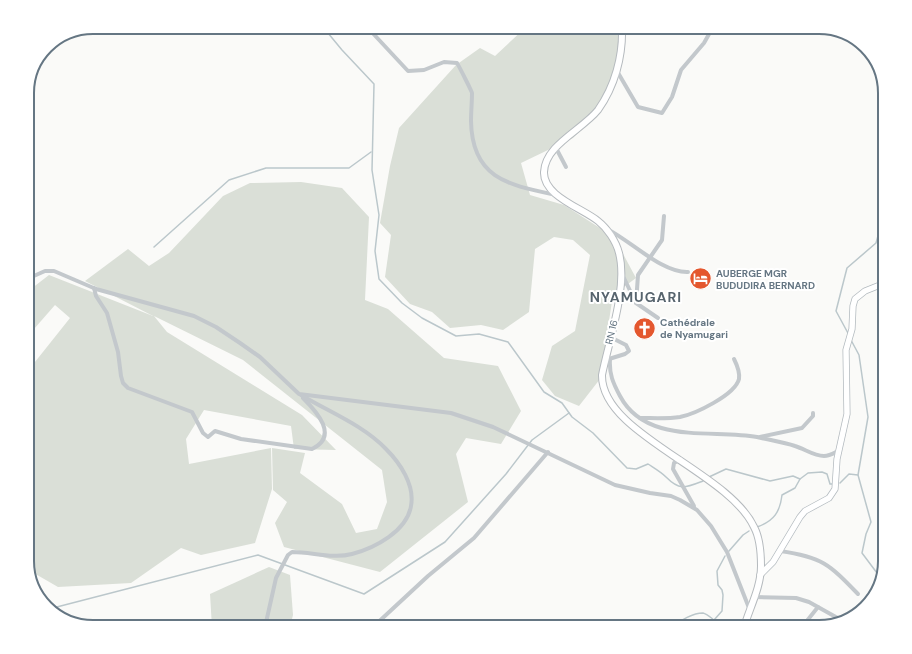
<svg xmlns="http://www.w3.org/2000/svg" width="912" height="654" font-family="'DM Sans',sans-serif">
<style>
.green{fill:#dadfd7}
.lines{fill:none;stroke-linecap:round;stroke-linejoin:round}
.stream{stroke:#bbc7cb;stroke-width:1.5}
.secondary-casing{stroke:#b3babf;stroke-width:7}
.primary-casing{stroke:#b5babe;stroke-width:8}
.street{stroke:#c3c8cc;stroke-width:4}
.secondary{stroke:#fff;stroke-width:5.5}
.primary{stroke:#fff;stroke-width:6}
.labels{text-anchor:middle;stroke-width:4;stroke-linejoin:round;paint-order:stroke}
.poi-label{font-size:10px;font-weight:bold;fill:#657683;stroke:#fff;text-anchor:start}
.street-label{font-size:10px;fill:#657683;stroke:#fff}
.district-label{font-size:14px;font-weight:bold;letter-spacing:1px;fill:#57646e;stroke:#fff}
.rim{fill:none;stroke:#657683;stroke-width:2}
</style>
<rect width="100%" height="100%" fill="#fafaf8"/>
<!-- green -->
<g class="green">
<polygon points="526,27 622,27 621,61 603,108 573,138 521,163 530,195 564,205 614,237 636,278 613,295 600,379 579,406 555,396 542,380 552,346 575,331 590,255 573,240 554,237 535,249 529,312 503,330 481,325 450,328 432,312 410,304 385,277 391,235 380,223 390,166 399,128 456,65 480,48 495,56"/>
<polygon points="301,182 342,188 369,217 365,300 388,309 444,358 498,366 521,411 501,444 466,438 456,454 468,502 380,572 284,547 275,523 287,502 273,490 272,448 305,453 300,473 342,504 356,533 377,529 387,502 382,470 243,360 154,316 167,332 302,415 336,450 294,449 291,426 204,410 186,439 189,464 271,448 272,489 255,543 201,555 181,548 131,583 58,587 32,572 27,564 27,372 70,318 55,305 27,337 27,292 49,275 153,316 85,281 128,249 149,266 169,253 223,196 250,183"/>
<polygon points="269,567 290,575 293,615 290,627 212,627 210,594"/>
</g>
<g class="lines">
<!-- stream -->
<g class="stream">
<path d="M323 27 342 50 374 84 372 170 379 215 375 251 379 279 402 303 422 318 456 336 479 334 508 342 544 392 562 403 572 417 593 433 627 468 636 469 648 464C654 468 661 472 666 477 680 491 685 488 703 481"/>
<polyline points="154,247 229,180 266,168 349,168 371,152"/>
<polyline points="849,335 836,311 847,268 876,243 885,211"/>
<polyline points="851,340 859,355 868,417 858,475"/>
<polyline points="709,477 726,469 770,481 793,476 800,479"/>
<polyline points="840,483 849,474 858,475 871,522 866,534 862,553 880,577"/>
<path d="M757 527C774 521 780 512 782 495L795 488 800 479 808 473 822 472 827 474 830 484H834"/>
<polyline points="729,551 743,535 749,531"/>
<polyline points="49,609 258,555 364,594 445,542 506,474 532,440 569,413"/>
<path d="M675 627C679 620 694 613 703 613 707 614 710 617 714 620L722 611 723 595 722 590 718 585 717 571 725 556"/>
</g>
<defs>
<polyline id="secondary" points="760,575 773,562 800,517 805,511 829,498 835,489 837,459 847,414 846,350 852,329 853,306 855,299 865,291 885,283"/>
<path id="primary" d="M622 27C623 56 615 86 598 110 582 130 545 145 544 172 543 196 582 208 598 221 607 228 616 241 619 253 628 287 609 340 602 375 601 434 728 471 754 527 760 538 761 554 761 566 761 587 750 607 744 627"/>
</defs>
<!-- secondary casing -->
<use href="#secondary" class="secondary-casing"/>
<!-- primary casing -->
<use href="#primary" class="primary-casing"/>
<!-- street -->
<g class="street">
<path d="M367 27 408 71 424 70 444 62 457 63C459 66 472 92 472 93 472 102 471 112 471 121 472 179 509 185 556 195"/>
<polyline points="617,71 638,107 662,113 672,97 681,70 704,43 713,27"/>
<polyline points="556,148 566,167"/>
<path d="M607 229C631 241 662 273 688 272"/>
<polyline points="622,274 636,303 658,318"/>
<polyline points="27,279 45,271 54,271 96,289 194,316 216,327 240,343 260,357 299,394 451,413 493,427 615,485 650,493 671,496 680,500 697,510 711,526 727,552 749,608"/>
<path d="M94 288 96 296 107 313 118 352 121 376 123 383 128 388 192 412 203 433 208 437 215 431 241 439 312 449C339 436 317 412 303 398"/>
<polyline points="636,303 638,275 662,240 664,216"/>
<polyline points="609,359 625,354 629,351 626,345 610,337"/>
<path d="M610 359C609 374 613 383 620 396 646 445 712 429 757 437 769 440 783 442 795 446 805 449 814 456 824 456 830 456 834 453 838 451"/>
<path d="M640 418C653 418 667 419 680 417 695 414 735 395 739 379 740 372 737 365 734 359"/>
<polyline points="760,437 802,428 813,416 813,413"/>
<polyline points="681,459 674,463 673,469 694,506"/>
<path d="M780 551C822 557 829 564 858 594"/>
<polyline points="754,597 796,598 809,602 843,621"/>
<path d="M265 627 276 578 288 555 292 552C312 552 333 559 352 554 375 548 407 531 411 506 415 485 400 463 386 449 363 425 329 412 301 395"/>
<polyline points="373,627 428,576 474,538 548,452"/>
<polyline points="802,627 818,607"/>
</g>
<!-- secondary -->
<use href="#secondary" class="secondary"/>
<!-- primary -->
<use href="#primary" class="primary"/>
</g>
<!-- icons -->
<defs>
<symbol id="hotel-disc" viewBox="-11 -11 22 22"><circle r="9.5" fill="#e4572e" stroke="#fff"/><path d="M-6-4.5h1.5V1H6V5H4.5V3h-9V5H-6ZM-4 0a1.8 1.8 0 1 1 3.6 0ZM.5 0V-2.5h3Q6-2.5 6 0Z" fill="#fff"/></symbol>
<symbol id="church-disc" viewBox="-11 -11 22 22"><circle r="9.5" fill="#e4572e" stroke="#fff"/><path d="M-1.2-6h2.4v3.5h3.3v2.4h-3.3V6h-2.4V-.1h-3.3v-2.4h3.3Z" fill="#fff"/></symbol>
</defs>
<g fill-rule="evenodd">
<use href="#hotel-disc" x="688" y="266" width="25" height="25"/>
<use href="#church-disc" x="632" y="316" width="25" height="25"/>
</g>
<g class="labels">
<!-- poi labels -->
<g class="poi-label">
<text x="716" y="277">AUBERGE MGR<tspan x="716" dy="12">BUDUDIRA BERNARD</tspan></text>
<text x="660" y="326">Cathédrale<tspan x="660" dy="12">de Nyamugari</tspan></text>
</g>
<!-- street labels -->
<g class="street-label">
<text transform="translate(611 332) rotate(-77)" y="4">RN 16</text>
</g>
<!-- district labels -->
<g class="district-label">
<text x="636" y="302">NYAMUGARI</text>
</g>
</g>
<!-- crop -->
<path d="M0 0H912V654H0ZM93 34H819A59 59 0 0 1 878 93V561A59 59 0 0 1 819 620H93A59 59 0 0 1 34 561V93A59 59 0 0 1 93 34Z" fill="#fff" fill-rule="evenodd"/>
<path class="rim" d="M93 34H819A59 59 0 0 1 878 93V561A59 59 0 0 1 819 620H93A59 59 0 0 1 34 561V93A59 59 0 0 1 93 34Z"/>
</svg>
